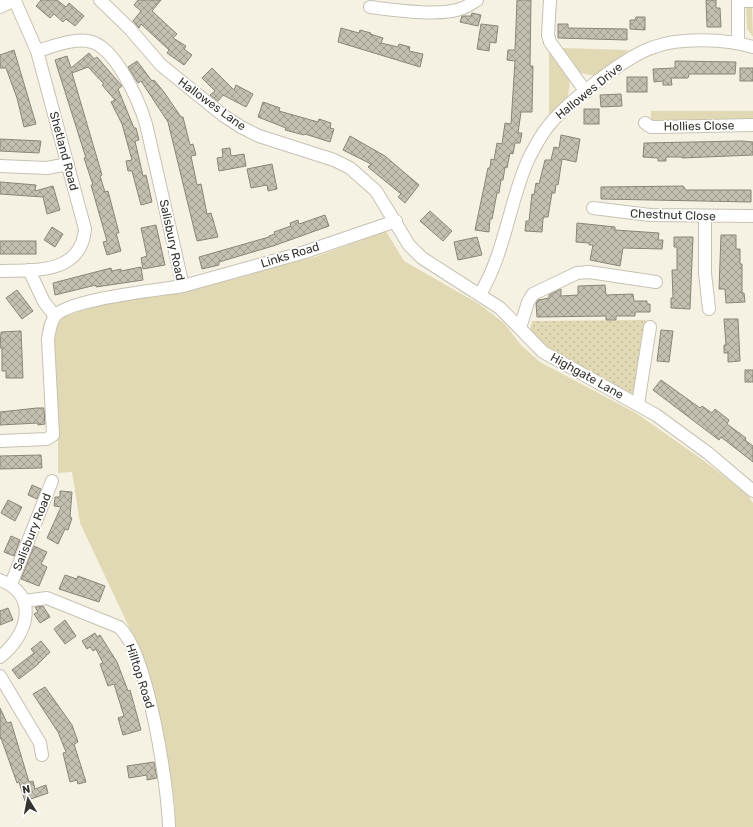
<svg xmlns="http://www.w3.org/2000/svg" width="753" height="827" font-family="Rubik,sans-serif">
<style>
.grass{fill:#e1d9b4}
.park{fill:url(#park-dots)}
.building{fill:url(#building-cross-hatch);stroke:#898678}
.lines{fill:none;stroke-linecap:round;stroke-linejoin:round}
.minor-casing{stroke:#c6c2b3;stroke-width:14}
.minor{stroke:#fff;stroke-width:12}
.labels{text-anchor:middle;stroke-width:3.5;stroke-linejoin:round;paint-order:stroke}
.street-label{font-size:12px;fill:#35342e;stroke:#fff}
</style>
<defs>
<pattern id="park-dots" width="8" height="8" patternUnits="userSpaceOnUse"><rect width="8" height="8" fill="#e1d9b4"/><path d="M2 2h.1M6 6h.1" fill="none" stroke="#c2bb9b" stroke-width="1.8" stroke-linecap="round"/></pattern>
<pattern id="building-cross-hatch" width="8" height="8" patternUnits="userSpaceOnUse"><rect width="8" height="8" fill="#c4c0b1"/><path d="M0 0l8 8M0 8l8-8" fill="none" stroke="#a09d90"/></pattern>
</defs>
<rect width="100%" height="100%" fill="#f6f2e3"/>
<!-- grass -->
<g class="grass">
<polygon points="746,5 752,6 753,37 747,29"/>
<polygon points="562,48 629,50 595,76 581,73 570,80 568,97 549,115 549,51"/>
<polygon points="651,111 753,111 753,120 651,121"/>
<polygon points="386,231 404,261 479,304 504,323 521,345 540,362 636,413 703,460 746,493 753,503 753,827 174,827 175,805 162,729 152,687 137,644 80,523 72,472 58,473 58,436 52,358 57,319 98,305 181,290 315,257"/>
</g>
<!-- park -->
<polygon class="park" points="646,320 635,397 550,353 530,330 532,321"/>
<!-- building -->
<g class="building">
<polygon points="41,0 57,0 66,7 69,3 84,16 75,26 66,19 63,22 54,14 50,18 36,6"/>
<polygon points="138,0 161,0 152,11 177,34 173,38 186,46 184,49 192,55 184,65 167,53 169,50 141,24 139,28 133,21 141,11 134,5"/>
<polygon points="517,0 531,0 530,66 533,66 532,112 521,112 518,133 522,133 520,143 515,143 513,154 510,153 507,168 505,167 503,180 501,180 499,193 497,193 492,219 490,219 489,232 475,230 488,168 490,168 491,159 494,160 497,143 502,144 505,123 511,124 515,61 507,60 508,50 515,50"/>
<polygon points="706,0 716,0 716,8 720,8 721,27 707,27"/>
<polygon points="472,13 481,15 478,26 460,22 462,16 471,16"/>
<polygon points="636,17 645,17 645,30 630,29 630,20 635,20"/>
<polygon points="481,24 498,26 496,43 490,42 489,51 477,49"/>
<polygon points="558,24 568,24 568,28 627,29 627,40 558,38"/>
<polygon points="341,28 359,33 360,30 371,33 370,34 383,38 381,43 398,47 399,44 410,47 409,51 423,54 420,67 338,42"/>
<polygon points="14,50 36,124 24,127 17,98 6,68 0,68 0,55"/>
<polygon points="89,53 94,59 97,57 122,86 118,89 134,128 136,128 139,140 135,141 143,176 146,175 152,202 141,205 132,171 128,171 126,161 132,160 122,124 111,102 115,100 102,85 104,84 88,67 72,73 102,175 100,176 105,192 108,191 119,233 116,233 121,251 107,255 103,242 107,241 91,185 93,185 84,158 86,158 55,60 67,56 71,68"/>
<polygon points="137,61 152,81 154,80 164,92 181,117 183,117 190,145 193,144 196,155 191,156 197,185 201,184 207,214 211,213 218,237 197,241 168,122 141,81 138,83 128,67"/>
<polygon points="675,61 736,62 735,74 689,74 688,78 671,78 672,85 663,85 663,81 654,82 653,69 675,68"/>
<polygon points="212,68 234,90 236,85 253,94 246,107 223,95 218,101 210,95 215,91 202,78"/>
<rect x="740" y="68" width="13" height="13"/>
<rect x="627" y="77" width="20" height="15"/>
<polygon points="621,94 622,106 601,107 600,95"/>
<polygon points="263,102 280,108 279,111 318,122 319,119 331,123 330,128 334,129 330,142 305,134 304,135 285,130 286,128 258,117"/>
<rect x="584" y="109" width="15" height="15"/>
<polygon points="561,135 580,139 576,162 562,159 558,185 556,184 555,193 552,193 548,217 544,217 543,219 542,232 525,231 526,221 529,221 532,194 534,195 536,183 539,184 545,160 551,160 554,147 559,148"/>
<polygon points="350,136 385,156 419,185 405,203 398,197 401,194 368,167 371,164 343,150"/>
<polygon points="0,139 41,141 39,153 0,151"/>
<polygon points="742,141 753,142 753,155 682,158 682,157 666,157 666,161 658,161 658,158 643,157 644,143"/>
<polygon points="230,148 231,156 244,154 246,166 219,171 217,158 223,157 222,149"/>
<polygon points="272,164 277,189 268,191 267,185 251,188 247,169"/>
<polygon points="0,182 36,185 35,191 53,186 60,210 47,214 43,197 0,194"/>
<polygon points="683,186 686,190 751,190 751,202 601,199 601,187"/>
<polygon points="430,211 452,231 443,241 420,221"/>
<polygon points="325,215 329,226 273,246 219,262 219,265 202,269 199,257 269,237 269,236 275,234 274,232 291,226 290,223 298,220 299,224"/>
<polygon points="577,223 615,227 615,230 659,233 658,240 663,240 662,249 623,248 620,266 590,260 593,245 589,245 589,243 576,242"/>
<polygon points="156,225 165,265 143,269 141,258 147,256 141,228"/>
<polygon points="52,227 63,234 55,247 44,240"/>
<polygon points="721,235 736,235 736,249 740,249 740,264 742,264 742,293 744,293 745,302 726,303 725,289 719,289"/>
<polygon points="477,237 482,255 458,260 454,242"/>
<polygon points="674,237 693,237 690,309 671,308 671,298 673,298 672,270 677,270 677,247 674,247"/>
<rect x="0" y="241" width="36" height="13"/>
<polygon points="141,267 143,280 96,287 96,285 55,295 53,283 111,268 112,271 121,269 121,271"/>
<polygon points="605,285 606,295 633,294 634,301 647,301 647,304 650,304 650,312 635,312 635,316 616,316 616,320 606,320 606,316 537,317 536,303 538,300 549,298 549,295 561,289 561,296 578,295 578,286"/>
<polygon points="17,290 33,311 22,319 6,298"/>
<polygon points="724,319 738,319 740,361 728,362 728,353 724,353 724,345 726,345"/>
<polygon points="661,330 673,331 669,362 657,361"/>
<polygon points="21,331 23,378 6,378 6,371 2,371 2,348 0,348 1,332"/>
<rect x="745" y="370" width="8" height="12"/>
<polygon points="661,380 700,408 702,406 712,413 715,409 729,420 727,424 746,438 745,440 753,446 753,462 721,437 719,440 653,390"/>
<polygon points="37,408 44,408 45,424 38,425 38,423 0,425 0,412"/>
<polygon points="41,455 42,468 0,469 0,456"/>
<polygon points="32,485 41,489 37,499 28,495"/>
<polygon points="60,491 72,492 70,517 72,518 68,530 65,529 58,544 47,538 61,507 54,506 55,497 60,497"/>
<polygon points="8,500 22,507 15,521 1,513"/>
<polygon points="11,536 20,540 14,556 4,552"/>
<polygon points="34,546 47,552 41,564 47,567 39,586 21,579"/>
<polygon points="65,575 77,579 78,576 105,586 99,602 59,589"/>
<polygon points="43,606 50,617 40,623 34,614 38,612 35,607"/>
<polygon points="8,608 13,620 0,625 0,611"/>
<polygon points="65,620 76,636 65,644 54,629"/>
<polygon points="95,633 97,637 100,635 117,662 128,691 130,690 141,730 123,735 118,718 124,716 114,684 108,686 100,664 103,663 96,649 93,651 90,647 87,649 82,641"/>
<polygon points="41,641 50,652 36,666 19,679 12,670 34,653 31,649"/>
<polygon points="45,687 72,725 78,742 74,744 86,782 78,784 77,780 70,782 63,753 66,752 58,732 33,694"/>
<polygon points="0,708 7,723 11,722 29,782 33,781 35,789 46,785 48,793 25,801 19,782 17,783 1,738 0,739"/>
<polygon points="154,762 157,778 147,780 147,775 129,778 127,766"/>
</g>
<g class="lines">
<defs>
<g id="minor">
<polyline points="100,0 130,29 161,65 224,116 241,127 259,136 334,160 350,168 376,191 409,245 422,258 500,308 543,352 656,415 708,453 753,491"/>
<polyline points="550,0 548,35 550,42 586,92"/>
<polyline points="738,0 738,43"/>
<polyline points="738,1 753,1"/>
<polyline points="0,7 15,0"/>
<path d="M370 7C394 10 441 17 463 8 468 6 472 3 477 0"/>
<polyline points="645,123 651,127 657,127 753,125"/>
<polyline points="0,166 47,168 68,164"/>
<polyline points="593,208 650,215 753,216"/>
<polyline points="705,217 705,273 709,309"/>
<polyline points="29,270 44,302 55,316"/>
<path d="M0 271C33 270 81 275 85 229L37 51 15 1"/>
<polyline points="183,286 305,252 396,221"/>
<path d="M480 294C505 253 509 203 528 160 534 148 541 134 550 124 569 101 626 56 654 47 681 37 726 39 753 47"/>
<polyline points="520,328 528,302 533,294 577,273 589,272 656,282"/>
<polyline points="638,404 650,327"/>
<path d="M0 441 47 439 53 435 48 340C49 332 50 323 55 316 69 299 159 290 183 286L146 124C139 101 115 45 88 41 73 38 52 47 37 51"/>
<path d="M0 580C40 595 28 635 0 657"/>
<polyline points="11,584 52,481"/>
<path d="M24 601 47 598 119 627C148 653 168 786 169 827"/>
<polyline points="0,676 40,743 42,755"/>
</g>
</defs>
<!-- minor casing -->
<use href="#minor" class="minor-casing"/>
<!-- minor -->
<use href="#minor" class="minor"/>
</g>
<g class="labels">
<!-- street labels -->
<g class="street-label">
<text transform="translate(589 91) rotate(-39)" y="4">Hallowes Drive</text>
<text transform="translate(212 104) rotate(36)" y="4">Hallowes Lane</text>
<text transform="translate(699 126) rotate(-1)" y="4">Hollies Close</text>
<text transform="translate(64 151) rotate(75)" y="4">Shetland Road</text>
<text transform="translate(673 215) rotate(2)" y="4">Chestnut Close</text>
<text transform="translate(172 240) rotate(78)" y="4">Salisbury Road</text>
<text transform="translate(290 255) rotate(-17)" y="4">Links Road</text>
<text transform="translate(587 376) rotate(29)" y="4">Highgate Lane</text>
<text transform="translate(32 532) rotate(-68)" y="4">Salisbury Road</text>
<text transform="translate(140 676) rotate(72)" y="4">Hilltop Road</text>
</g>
</g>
<!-- north arrow -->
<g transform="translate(28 799) rotate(350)" stroke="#ffffff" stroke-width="3" paint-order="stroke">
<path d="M0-3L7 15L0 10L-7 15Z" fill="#35342e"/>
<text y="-6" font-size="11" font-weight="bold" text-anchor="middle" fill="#35342e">N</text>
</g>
</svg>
